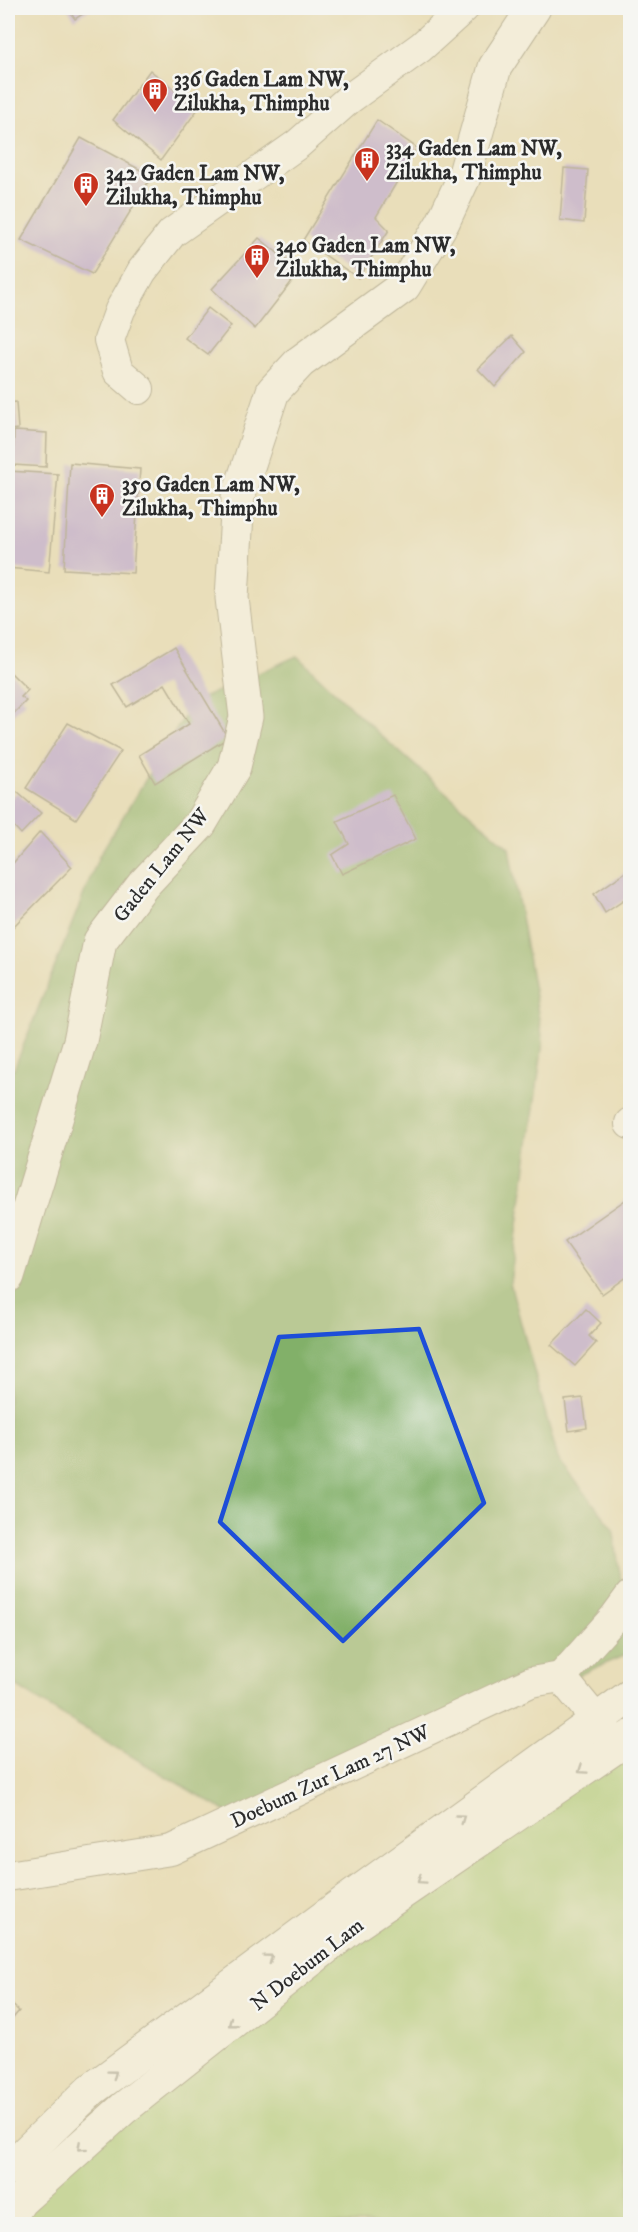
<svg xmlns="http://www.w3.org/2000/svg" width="638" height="2232" font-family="'IM FELL DW Pica',serif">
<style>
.green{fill:#a3cd79;stroke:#677c52;stroke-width:1.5}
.forest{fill:#82b069;stroke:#566e4a;stroke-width:1.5}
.building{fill:#ae95e0}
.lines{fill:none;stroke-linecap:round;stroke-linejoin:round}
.street-casing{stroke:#8a8472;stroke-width:32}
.secondary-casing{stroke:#8a8472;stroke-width:35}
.street{stroke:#fff;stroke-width:30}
.secondary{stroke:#fff;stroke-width:33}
.oneway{stroke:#a0a0a0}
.marked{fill:none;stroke:#1d4ed8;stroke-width:4.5;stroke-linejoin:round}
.labels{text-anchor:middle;stroke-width:5;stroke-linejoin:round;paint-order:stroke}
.poi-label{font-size:21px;font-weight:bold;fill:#2b2b2b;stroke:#f6f6f2;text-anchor:start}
.street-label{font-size:21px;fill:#2b2b2b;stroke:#f6f6f2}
</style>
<rect width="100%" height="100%" fill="#f6f6f2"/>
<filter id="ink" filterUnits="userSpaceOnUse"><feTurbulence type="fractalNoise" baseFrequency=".0167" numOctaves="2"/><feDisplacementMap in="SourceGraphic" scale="12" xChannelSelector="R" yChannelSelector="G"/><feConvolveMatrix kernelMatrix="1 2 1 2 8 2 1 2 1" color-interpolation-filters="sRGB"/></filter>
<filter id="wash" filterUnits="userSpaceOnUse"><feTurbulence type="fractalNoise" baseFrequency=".008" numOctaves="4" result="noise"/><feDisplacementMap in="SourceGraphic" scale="24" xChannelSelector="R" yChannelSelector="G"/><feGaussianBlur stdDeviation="1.35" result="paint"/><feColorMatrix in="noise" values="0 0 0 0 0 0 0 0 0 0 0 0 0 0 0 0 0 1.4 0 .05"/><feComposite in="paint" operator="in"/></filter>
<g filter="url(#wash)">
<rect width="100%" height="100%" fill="#e9deba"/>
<!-- green -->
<polygon class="green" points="630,1737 630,2224 8,2224 45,2171"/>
<!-- forest -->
<polygon class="forest" points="297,656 377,732 509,848 543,1042 510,1283 558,1459 613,1528 630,1639 630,1653 240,1820 70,1720 8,1681 8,1069 14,1069 99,856 193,702"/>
<g id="blocks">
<!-- building -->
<g class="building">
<polygon points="67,8 92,8 75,19"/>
<polygon points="150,70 198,109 161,160 113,120"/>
<polygon points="377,120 417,148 376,217 389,230 358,278 303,240"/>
<polygon points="81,138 152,176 92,274 21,240"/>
<polygon points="564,168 588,170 584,223 560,220"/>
<polygon points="259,238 300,271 255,329 212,289"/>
<polygon points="208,308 231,326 208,355 185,338"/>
<polygon points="512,336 526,352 495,387 478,369"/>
<polygon points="16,402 18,429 8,430 8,403"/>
<polygon points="14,431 47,433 46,467 13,465"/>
<polygon points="70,463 140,469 133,573 64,569"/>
<polygon points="8,471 58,474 49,572 8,568"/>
<polygon points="174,648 228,738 155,783 139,755 189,724 165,684 127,707 113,685"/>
<polygon points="8,670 28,690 21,697 26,701 11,716 8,712"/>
<polygon points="68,723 121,751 76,819 26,788"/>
<polygon points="17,792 41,813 21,834 8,820 8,802"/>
<polygon points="393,795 416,839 342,874 332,855 349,844 337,821"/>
<polygon points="40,832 72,867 9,931 8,929 8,869"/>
<polygon points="630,869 630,896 605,913 594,894"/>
<polygon points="628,1198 630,1202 630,1274 602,1294 565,1242"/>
<polygon points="586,1309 601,1323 589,1336 596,1343 575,1366 551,1345"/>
<polygon points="583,1398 587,1428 569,1431 565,1400"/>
<polygon points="8,2001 19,2011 8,2024"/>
</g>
</g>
</g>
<g filter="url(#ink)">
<use href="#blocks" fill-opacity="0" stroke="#8a8472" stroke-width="1.5"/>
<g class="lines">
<defs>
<g id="street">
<polyline points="139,389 118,371 109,340 120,310 142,271 172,233 298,144 349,99 421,47 464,8"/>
<polyline points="630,1123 630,1124"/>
<polyline points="561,1677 614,1618 630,1596"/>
<polyline points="8,1876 171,1850 531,1682 561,1677 612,1739"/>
</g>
<g id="secondary">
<polyline points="8,1276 80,1041 100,941 143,885 200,824 234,767 246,717 232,598 238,497 273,391 300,362 404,286 443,222 464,177 495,67 534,8"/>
<polyline points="8,2170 91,2090 334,1910 630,1696"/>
<polyline points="8,2220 20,2201 124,2108 352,1927 630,1737"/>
</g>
</defs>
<!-- street casing -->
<use href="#street" class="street-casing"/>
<!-- secondary casing -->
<use href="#secondary" class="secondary-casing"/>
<!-- street -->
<use href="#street" class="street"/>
<!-- secondary -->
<use href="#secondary" class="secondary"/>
</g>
<!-- one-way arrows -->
<defs><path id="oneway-chevron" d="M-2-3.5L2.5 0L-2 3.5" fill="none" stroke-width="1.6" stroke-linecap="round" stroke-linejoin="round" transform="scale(1.5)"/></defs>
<g class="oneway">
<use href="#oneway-chevron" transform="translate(582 1770) rotate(146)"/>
<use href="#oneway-chevron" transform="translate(461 1818) rotate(-36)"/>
<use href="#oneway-chevron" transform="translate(421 1880) rotate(146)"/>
<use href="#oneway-chevron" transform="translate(269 1958) rotate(-37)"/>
<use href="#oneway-chevron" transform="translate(232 2023) rotate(141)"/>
<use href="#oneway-chevron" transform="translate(113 2074) rotate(-37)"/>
<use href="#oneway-chevron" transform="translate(81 2147) rotate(138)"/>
</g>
</g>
<!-- marked area -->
<path d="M0 0H638V2232H0ZM419 1329 484 1503 343 1641 220 1522 279 1337Z" fill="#e9deba" fill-opacity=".55" fill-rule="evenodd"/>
<path class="marked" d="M419 1329 484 1503 343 1641 220 1522 279 1337Z"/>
<!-- icons -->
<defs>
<symbol id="building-pin" viewBox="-11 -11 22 30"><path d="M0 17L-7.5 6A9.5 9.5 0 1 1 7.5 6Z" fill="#c8321e" stroke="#f6f6f2"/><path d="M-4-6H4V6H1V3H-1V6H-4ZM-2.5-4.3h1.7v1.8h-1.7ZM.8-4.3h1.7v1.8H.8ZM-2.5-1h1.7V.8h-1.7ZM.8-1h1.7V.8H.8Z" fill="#fff"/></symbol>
</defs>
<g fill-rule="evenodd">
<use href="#building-pin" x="140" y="76" width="30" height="40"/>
<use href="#building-pin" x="352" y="145" width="30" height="40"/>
<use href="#building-pin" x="71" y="170" width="30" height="40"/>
<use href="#building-pin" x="242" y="242" width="30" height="40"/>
<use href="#building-pin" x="87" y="481" width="30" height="40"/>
</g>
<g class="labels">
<!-- poi labels -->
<g class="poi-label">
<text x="174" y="86">336 Gaden Lam NW,<tspan x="174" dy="24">Zilukha, Thimphu</tspan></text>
<text x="386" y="155">334 Gaden Lam NW,<tspan x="386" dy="24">Zilukha, Thimphu</tspan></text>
<text x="106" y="180">342 Gaden Lam NW,<tspan x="106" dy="24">Zilukha, Thimphu</tspan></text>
<text x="276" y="252">340 Gaden Lam NW,<tspan x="276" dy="24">Zilukha, Thimphu</tspan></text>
<text x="122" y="491">350 Gaden Lam NW,<tspan x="122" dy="24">Zilukha, Thimphu</tspan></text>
</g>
<!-- street labels -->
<g class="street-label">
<text transform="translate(161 865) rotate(-51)" y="7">Gaden Lam NW</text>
<text transform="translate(330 1776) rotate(-25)" y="7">Doebum Zur Lam 27 NW</text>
<text transform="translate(307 1964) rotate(-38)" y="7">N Doebum Lam</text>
</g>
</g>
<!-- margin -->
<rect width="638" height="2232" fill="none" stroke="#f6f6f2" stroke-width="30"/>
</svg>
